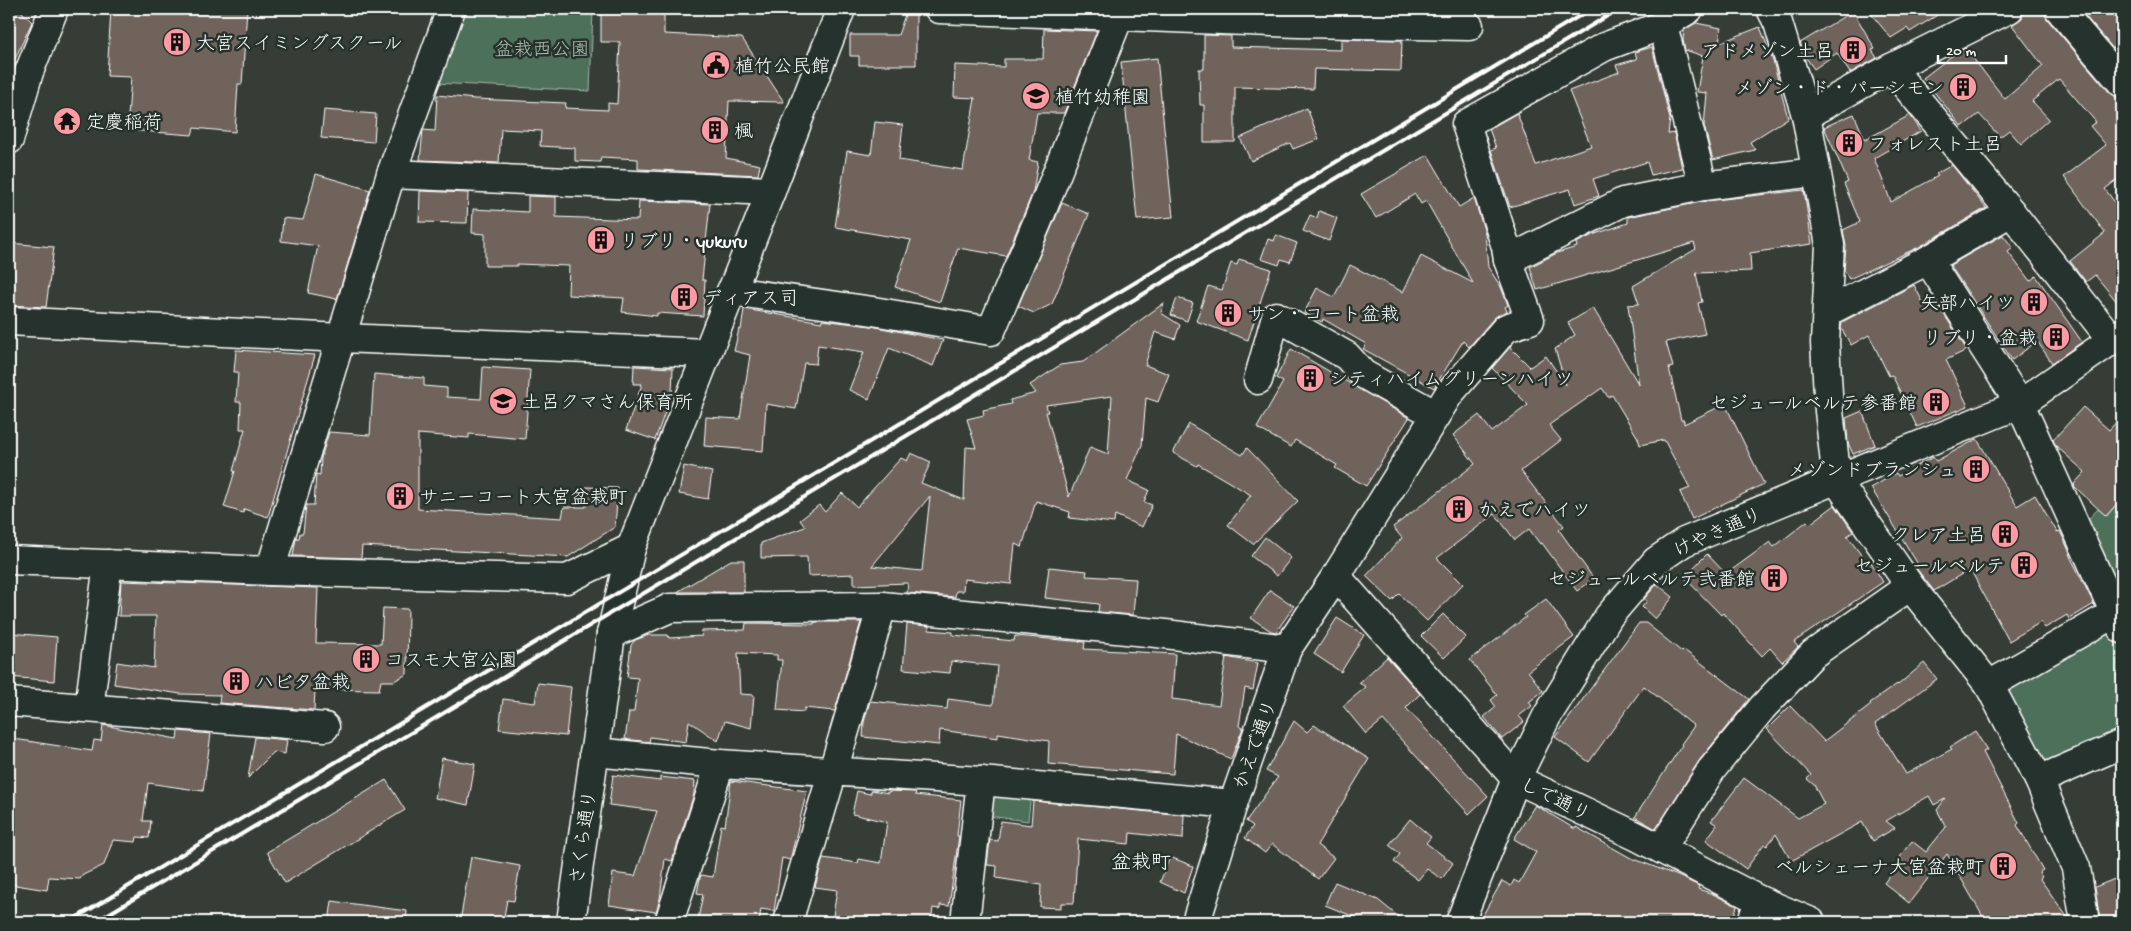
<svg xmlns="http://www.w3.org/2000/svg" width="2131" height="931" font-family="'Gochi Hand','Klee One',sans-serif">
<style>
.green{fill:#4e705a;stroke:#a6b8ac}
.building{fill:#70645c;stroke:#fff;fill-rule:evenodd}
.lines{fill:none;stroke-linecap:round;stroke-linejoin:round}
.minor-casing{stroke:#fff;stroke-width:31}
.minor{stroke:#26332d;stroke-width:28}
.rail{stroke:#fff;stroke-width:4}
.labels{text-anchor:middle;stroke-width:5;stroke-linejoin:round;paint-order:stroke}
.poi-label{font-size:19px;fill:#fff;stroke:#26332d;text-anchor:start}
.park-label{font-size:19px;fill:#afbfb5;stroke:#26332d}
.street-label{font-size:19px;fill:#fff;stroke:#26332d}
.neighbourhood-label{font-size:20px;fill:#fff;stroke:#26332d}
</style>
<rect width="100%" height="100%" fill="#353d36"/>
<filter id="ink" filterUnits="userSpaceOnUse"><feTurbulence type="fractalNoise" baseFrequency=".02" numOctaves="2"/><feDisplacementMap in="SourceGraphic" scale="10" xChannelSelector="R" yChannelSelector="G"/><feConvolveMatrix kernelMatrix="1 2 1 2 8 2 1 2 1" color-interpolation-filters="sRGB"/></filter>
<g filter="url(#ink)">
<!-- green -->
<g class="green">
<polygon points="459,9 593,9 590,91 435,83"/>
<polygon points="2122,498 2122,607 2084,524 2098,509 2107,516"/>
<polygon points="2105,627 2115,632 2122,649 2122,737 2040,766 2002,690"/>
<polygon points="997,791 1031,794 1028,821 988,816 989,798"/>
</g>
<!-- building -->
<g class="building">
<polygon points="9,9 19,9 32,22 9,72"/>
<polygon points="111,9 247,9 242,84 238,84 235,132 194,128 192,135 127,130 131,77 107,76"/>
<polygon points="907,9 916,9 916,65 859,65 859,56 850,56 850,35 898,35"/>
<polygon points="1867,9 1947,9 1910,32 1907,28 1891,38"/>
<polygon points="2024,9 2044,9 2047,19 2110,93 2122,98 2122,176 2105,189 2122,212 2122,308 2095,275 2086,282 2070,261 2105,233 2064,177 2106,145 2090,126 2096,122 2059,79 2032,101 2049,119 2021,144 2009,130 2000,137 1979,114 1962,127 1923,78 1953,55 1965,48 2005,99 2043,66 2012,25 2022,18"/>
<polygon points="2079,9 2108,9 2122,25 2122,59"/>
<polygon points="1853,11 1875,49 1872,50 1877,58 1850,73 1837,53 1814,69 1804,55 1800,43"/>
<polygon points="601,12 664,12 664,34 742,38 784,102 729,101 726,158 760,165 758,175 638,169 638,159 601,157 600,162 575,161 575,148 540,146 541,131 501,129 499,163 420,160 423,130 435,131 437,95 475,99 566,103 565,108 608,110 608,103 617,104 620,42 601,42"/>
<polygon points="1696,23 1721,28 1719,43 1760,27 1773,61 1788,118 1750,142 1755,150 1713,160 1704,126 1707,93 1697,92 1703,56 1685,50 1683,40 1684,30"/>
<polygon points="1044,29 1097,31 1064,113 1037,113 1029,160 1038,162 1033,192 1006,256 958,248 940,302 895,287 911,240 835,227 847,151 871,155 875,122 903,125 899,160 963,170 975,98 954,97 955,65 1004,67 1004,59 1043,59"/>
<polygon points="1204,35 1231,36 1231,47 1341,50 1341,39 1402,40 1401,71 1314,69 1313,89 1235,87 1235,142 1204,142 1204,105 1200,105 1199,69 1204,69"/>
<polygon points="1652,47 1670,119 1668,134 1674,133 1682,168 1651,175 1647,162 1593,179 1599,196 1575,204 1570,189 1510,207 1491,150 1496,148 1489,129 1517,113 1536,165 1591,146 1569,91 1619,72 1616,65 1637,59 1635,52"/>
<polygon points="1157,58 1173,217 1137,220 1121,62"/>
<polygon points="1307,108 1319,139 1293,149 1290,143 1251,161 1240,138"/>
<polygon points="324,110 376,114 374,142 321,138"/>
<polygon points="1854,114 1865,140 1910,115 1921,131 1874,158 1891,202 1938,176 1936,174 1952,165 1986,208 1919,247 1849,279 1844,270 1846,246 1843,230 1860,222 1844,184 1848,182 1824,127"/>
<polygon points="1428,155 1459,207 1474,198 1485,233 1488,267 1501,287 1508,305 1505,307 1507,311 1494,318 1469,347 1463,341 1434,388 1363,349 1366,344 1323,319 1322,322 1304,313 1317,288 1334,297 1350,265 1403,292 1421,256 1473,283 1426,201 1421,204 1415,194 1376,218 1361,194"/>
<polygon points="316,174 370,190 337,299 308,293 318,246 281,241 283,218 303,220"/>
<polygon points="1804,190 1812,244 1750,253 1751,271 1696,273 1702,302 1698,303 1705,334 1666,342 1673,367 1669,368 1681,420 1684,420 1684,424 1725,404 1764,484 1692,519 1680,492 1690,488 1664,440 1640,445 1638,438 1612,395 1608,397 1602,388 1549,425 1561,440 1521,471 1564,526 1559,530 1594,579 1577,591 1542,543 1540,544 1529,529 1515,540 1495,514 1437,558 1463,584 1427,621 1399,594 1392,601 1366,576 1402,538 1393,527 1475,464 1453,435 1479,415 1492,432 1528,405 1492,368 1510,347 1530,367 1546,356 1566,385 1555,349 1575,335 1568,323 1593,308 1639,385 1628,305 1639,304 1633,286 1696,249 1694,243 1537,290 1530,267 1557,253 1577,247 1576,243 1595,234 1628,223 1628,217 1706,201"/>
<polygon points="420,191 468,193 467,223 419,222"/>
<polygon points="528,196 556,197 556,217 638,220 639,201 710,204 702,280 705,280 703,316 657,313 657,316 622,312 624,298 568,295 569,266 517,264 517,266 485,266 485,234 472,233 473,209 528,212"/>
<polygon points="1062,203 1089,214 1052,304 1034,313 1018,306"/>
<polygon points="1319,211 1337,218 1329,241 1303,231 1310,215 1317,218"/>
<polygon points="1276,235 1297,243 1290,262 1281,259 1279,265 1261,259 1268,239 1274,241"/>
<polygon points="2003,235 2013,248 2008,252 2030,281 2036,276 2082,342 2052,363 2037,341 2012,360 1950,265"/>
<polygon points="9,243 54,247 46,307 9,305"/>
<polygon points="1239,259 1271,269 1248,340 1196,321 1208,286 1222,290 1231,263 1237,265"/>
<polygon points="1914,285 1927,310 1938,305 1967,350 1946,360 1968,406 1917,427 1892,375 1889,376 1869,335 1851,345 1841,328 1842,322"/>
<polygon points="1177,298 1193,303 1187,321 1171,315"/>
<path d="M1164 303 1161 313 1180 325 1175 339 1155 332 1145 365 1169 374 1158 402 1146 398 1142 445 1127 480 1149 490 1144 502 1152 505 1142 527 1115 515 1114 523 1069 518 1070 512 1036 501 1022 547 1015 544 1011 584 964 579 963 591H956L955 597 907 593 908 583 854 585V574L808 576 807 557 761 558V543L805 527 800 520 819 505 825 512 842 493 857 507 901 458 907 461 911 453 931 462 921 483 964 500 966 447 976 448 967 419 984 415 983 410 1011 404 1010 400 1036 393 1030 385 1060 365 1083 362ZM1112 396 1108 454 1090 447 1069 497 1046 412H1048L1046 405ZM930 496 922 571 872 566Z"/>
<polygon points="744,309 822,322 822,320 871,326 943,340 933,366 889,348 869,399 849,390 864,352 818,345 816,364 804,363 796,409 766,404 763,451 704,446 706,417 740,419 750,355 734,351 739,329 741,330"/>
<polygon points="1291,349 1409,418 1366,486 1335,468 1337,465 1295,440 1291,447 1257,428 1283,382 1276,378"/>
<polygon points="236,350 315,355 268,517 244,509 243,513 224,507 235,471 233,471 245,429 240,429 241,402 236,402 238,372 234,372"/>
<polygon points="634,366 673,368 672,393 655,440 626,430 642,384 633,384"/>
<polygon points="483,367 530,370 525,439 469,434 469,438 418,434 418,509 562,518 564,507 586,507 586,487 618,488 615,527 568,557 362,546 361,558 293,556 296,538 299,538 300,533 303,533 306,505 314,505 316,474 320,475 321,458 329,432 370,435 374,374 424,378 424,386 447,388 447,397 481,399"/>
<polygon points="2083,407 2109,430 2122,416 2122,498 2106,516 2075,487 2074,484 2085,472 2056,446 2053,440"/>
<polygon points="1862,411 1875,445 1853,454 1848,443 1846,418"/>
<polygon points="1189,424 1242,455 1247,448 1298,501 1253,544 1228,525 1251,495 1198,464 1197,466 1173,453"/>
<polygon points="1977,439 2017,506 2035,495 2057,532 2060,531 2070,553 2069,554 2094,604 2069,619 2067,615 2045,628 2041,622 2009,641 1970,569 1934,591 1916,568 1919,566 1871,488 1896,473 1898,476 1933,457 1936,461"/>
<polygon points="684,466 712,472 708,499 679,494"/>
<polygon points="1835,505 1853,532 1847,536 1868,564 1871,562 1883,582 1794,642 1798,647 1782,662 1770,648 1762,656 1723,613 1721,615 1684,577 1707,554 1726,574 1770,542 1774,547 1807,521 1810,524"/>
<polygon points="1265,537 1291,558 1277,576 1251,556"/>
<polygon points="731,560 744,560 744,592 677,592"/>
<polygon points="1049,567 1087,571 1086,576 1136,579 1133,615 1098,612 1099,604 1045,598"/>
<polygon points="121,581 318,588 316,643 381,644 383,608 408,609 407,674 394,681 381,681 379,690 315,689 314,710 219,703 220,695 181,694 114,684 117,662 154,668 156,616 119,616"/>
<polygon points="1657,584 1673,597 1655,619 1642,607 1647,601 1644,599"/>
<polygon points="1270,590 1294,606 1276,632 1271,631 1251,618"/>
<polygon points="1546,599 1574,637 1528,671 1543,691 1529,702 1532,706 1519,716 1524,722 1502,739 1484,717 1496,707 1491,700 1497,695 1470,660 1526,617 1524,615"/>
<polygon points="1443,614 1466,637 1444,658 1421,636"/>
<polygon points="1337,618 1364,635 1341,672 1314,654"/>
<polygon points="814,622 861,622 835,711 804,708 804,712 777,710 782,660 777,660 777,655 738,653 740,694 754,695 751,728 725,721 718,741 689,721 686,742 650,737 649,742 625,739 629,712 634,712 638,678 627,677 631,645 635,640 649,635 668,635 669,638 702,636 701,631 745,630 746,623 814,624"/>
<polygon points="1639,623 1646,623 1682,652 1684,650 1749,699 1699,761 1656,829 1635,817 1682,745 1681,744 1694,726 1644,686 1589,762 1555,737"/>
<polygon points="907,624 929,626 929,630 953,632 953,635 1014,641 1015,636 1085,642 1084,649 1175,654 1172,699 1219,705 1226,657 1258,663 1253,690 1245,688 1239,726 1243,728 1231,759 1176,734 1173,774 1048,764 1049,741 998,733 998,738 940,730 939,745 863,737 864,722 870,701 947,709 948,699 993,705 997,666 951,661 950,673 903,669"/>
<polygon points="9,633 57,637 54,681 9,677"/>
<polygon points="1387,657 1420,694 1406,708 1488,796 1469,814 1383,720 1366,734 1343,706 1366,687 1359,683"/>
<polygon points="1924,663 1937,679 1875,724 1906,774 1952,749 1950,747 1975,731 1987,750 1983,752 2019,823 2017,825 2043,870 2039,872 2042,877 2040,879 2068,918 2069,922 1986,922 1947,854 1909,903 1884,883 1902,859 1899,857 1912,841 1926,852 1946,827 1937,810 1945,799 1934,805 1929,796 1886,821 1895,828 1873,841 1862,822 1791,861 1776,834 1767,846 1764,844 1746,869 1706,840 1717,825 1711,821 1744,778 1798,818 1824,804 1814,785 1807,779 1811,775 1767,729 1790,706 1824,741 1871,705 1870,703 1897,684 1898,685"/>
<polygon points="538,683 571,687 566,736 499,729 503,699 535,703"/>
<polygon points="1294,721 1307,732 1314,725 1369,759 1317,845 1334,858 1318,879 1272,844 1265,853 1245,838 1253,826 1246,821 1278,777 1266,771"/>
<polygon points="103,725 177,739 178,731 211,734 203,791 148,783 143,821 151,821 149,838 137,837 136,842 113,840 104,865 83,875 80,879 49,877 47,890 9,884 9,773 14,739 92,751 94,740 101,741"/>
<polygon points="255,737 287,740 285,754 274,752 248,778"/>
<polygon points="442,758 475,764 468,805 435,798"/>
<polygon points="613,775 660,781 660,777 695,781 694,794 672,861 665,859 660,899 656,912 609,905 613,873 635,876 657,811 609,805"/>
<polygon points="386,780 405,810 285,883 267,852"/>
<polygon points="731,781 807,791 790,860 782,858 774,911 761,909 759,922 716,922 698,919 703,894 697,893 700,878 701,875 713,877 721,825 725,826"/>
<polygon points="872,790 888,793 889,791 916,792 915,795 961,800 957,836 959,836 949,906 940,905 940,909 933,908 931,922 832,922 837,890 815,887 823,858 858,863 859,859 881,863 887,822 852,814 857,791 870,794"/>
<polygon points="1033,801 1184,815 1183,839 1130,833 1129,844 1078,839 1074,903 1061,903 1061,908 1040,907 1041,885 996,878 997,866 987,865 990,840 998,841 1001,821 1031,825"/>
<polygon points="1535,805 1575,829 1576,827 1629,857 1678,876 1699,886 1698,889 1713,894 1737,906 1732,922 1479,922 1502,881 1511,886 1514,880 1519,883 1536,852 1514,839"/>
<polygon points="1410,819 1431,837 1426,843 1453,863 1442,879 1427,869 1418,880 1394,862 1400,854 1389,845"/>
<polygon points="471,857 520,866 514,901 507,900 503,922 460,922"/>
<polygon points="1170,857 1193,866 1184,893 1160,882"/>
<polygon points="2122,876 2122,922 2100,922 2095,887"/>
<polygon points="1335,882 1378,900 1405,922 1367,922 1325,905"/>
<polygon points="332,901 407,911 406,922 329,922"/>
</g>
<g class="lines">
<defs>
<g id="minor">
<polyline points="939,9 1298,23 1469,26"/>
<polyline points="1771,9 1778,23 1806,115 1830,245 1825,343 1829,411 1837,481 1910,586 1989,685 2039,780 2076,868 2085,922"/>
<polyline points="2059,9 2122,83"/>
<polyline points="1663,25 1703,186"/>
<polyline points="1891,68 2011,212 2112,340"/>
<polyline points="1806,115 1891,68 2009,9"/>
<polyline points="9,140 29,72 54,9"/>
<polyline points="391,174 771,191"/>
<polyline points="1508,260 1623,202 1703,186 1815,172"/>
<polyline points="1928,260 2020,404 2122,629"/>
<polyline points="731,291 873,311 991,331 1037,223 1122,9"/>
<polyline points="1827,312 1928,260 2011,212"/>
<polyline points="9,321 342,338 707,353"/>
<polyline points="1258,380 1276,316 1347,356 1363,374 1436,415"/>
<polyline points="9,560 270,571 567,579 631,548"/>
<polyline points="270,571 391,174 451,9"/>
<polyline points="1336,576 1516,779 1636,836 1759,900 1811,922"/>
<polyline points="611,634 670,608 882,606 1157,633 1287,649"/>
<polyline points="1989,685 2115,613"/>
<polyline points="9,702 325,727"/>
<polyline points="89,708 108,564"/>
<polyline points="594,752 720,764 981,781 1233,804"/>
<polyline points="2039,780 2122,744"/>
<polyline points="1661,849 1712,769 1762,708 1813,654 1910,586"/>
<polyline points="571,922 611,634 631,548 771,191 841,9"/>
<polyline points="669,922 720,764"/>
<polyline points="788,922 882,606"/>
<polyline points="965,922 981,781"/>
<polyline points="1196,922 1233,804 1287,649 1336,576 1449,394 1506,328 1530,320 1508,260 1506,247 1466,124 1604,47 1663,25 1689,9"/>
<polyline points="1460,922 1516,779 1547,716 1609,616 1656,561 1684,542 2020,404 2122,333"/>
<polyline points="1752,922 1759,900"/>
</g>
</defs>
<!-- minor casing -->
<use href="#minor" class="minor-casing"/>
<!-- minor -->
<use href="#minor" class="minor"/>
<!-- rail -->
<g class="rail">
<polyline points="69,922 1591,9"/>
<polyline points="95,922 1619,9"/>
</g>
</g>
</g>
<!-- icons -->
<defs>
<symbol id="building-disc" viewBox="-11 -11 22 22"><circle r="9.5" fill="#ff9aa2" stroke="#26332d"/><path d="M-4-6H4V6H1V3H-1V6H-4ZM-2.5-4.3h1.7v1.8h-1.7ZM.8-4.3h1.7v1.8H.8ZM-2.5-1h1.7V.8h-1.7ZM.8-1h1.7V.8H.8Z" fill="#111"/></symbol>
<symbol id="civic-disc" viewBox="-11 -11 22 22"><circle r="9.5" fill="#ff9aa2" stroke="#26332d"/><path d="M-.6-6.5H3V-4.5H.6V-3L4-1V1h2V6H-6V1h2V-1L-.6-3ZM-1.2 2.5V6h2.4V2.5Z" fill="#111"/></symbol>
<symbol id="school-disc" viewBox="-11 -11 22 22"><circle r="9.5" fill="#ff9aa2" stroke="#26332d"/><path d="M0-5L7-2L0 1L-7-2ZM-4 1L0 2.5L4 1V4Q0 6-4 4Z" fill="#111"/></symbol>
<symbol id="temple-disc" viewBox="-11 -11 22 22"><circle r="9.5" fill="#ff9aa2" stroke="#26332d"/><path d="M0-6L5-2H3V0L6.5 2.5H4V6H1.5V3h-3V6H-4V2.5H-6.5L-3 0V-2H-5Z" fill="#111"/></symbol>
</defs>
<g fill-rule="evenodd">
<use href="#building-disc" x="161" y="26" width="32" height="32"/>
<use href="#building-disc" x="1837" y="34" width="32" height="32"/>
<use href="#civic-disc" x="700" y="49" width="32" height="32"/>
<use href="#building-disc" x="1947" y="71" width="32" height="32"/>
<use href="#school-disc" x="1020" y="80" width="32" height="32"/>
<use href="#temple-disc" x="51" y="105" width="32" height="32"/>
<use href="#building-disc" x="699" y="114" width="32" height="32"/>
<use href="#building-disc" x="1833" y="127" width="32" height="32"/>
<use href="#building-disc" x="585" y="224" width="32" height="32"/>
<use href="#building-disc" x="668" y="281" width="32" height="32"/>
<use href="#building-disc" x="2018" y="286" width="32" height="32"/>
<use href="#building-disc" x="1212" y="297" width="32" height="32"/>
<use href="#building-disc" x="2040" y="321" width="32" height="32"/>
<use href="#building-disc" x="1294" y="362" width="32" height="32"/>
<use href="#school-disc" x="487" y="385" width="32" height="32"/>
<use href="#building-disc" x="1920" y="386" width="32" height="32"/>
<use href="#building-disc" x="1960" y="453" width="32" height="32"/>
<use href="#building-disc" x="384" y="480" width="32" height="32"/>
<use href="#building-disc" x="1443" y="493" width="32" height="32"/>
<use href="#building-disc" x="1989" y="518" width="32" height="32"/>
<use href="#building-disc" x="2008" y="549" width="32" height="32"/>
<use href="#building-disc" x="1758" y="562" width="32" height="32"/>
<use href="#building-disc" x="350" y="643" width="32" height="32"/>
<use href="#building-disc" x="220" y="665" width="32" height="32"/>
<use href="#building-disc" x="1987" y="850" width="32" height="32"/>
</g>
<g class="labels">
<!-- poi labels -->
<g class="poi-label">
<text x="196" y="49">大宮スイミングスクール</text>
<text x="1834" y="57" text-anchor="end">アドメゾン土呂</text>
<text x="735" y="72">植竹公民館</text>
<text x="1944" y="94" text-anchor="end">メゾン・ド・パーシモン</text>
<text x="1055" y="103">植竹幼稚園</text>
<text x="86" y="128">定慶稲荷</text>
<text x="734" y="137">楓</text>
<text x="1868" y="150">フォレスト土呂</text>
<text x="620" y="247">リブリ・yukuru</text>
<text x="703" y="304">ディアス司</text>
<text x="2015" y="309" text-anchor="end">矢部ハイツ</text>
<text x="1247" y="320">サン・コート盆栽</text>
<text x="2037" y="344" text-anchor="end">リブリ・盆栽</text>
<text x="1329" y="385">シティハイムグリーンハイツ</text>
<text x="522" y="408">土呂クマさん保育所</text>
<text x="1917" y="409" text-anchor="end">セジュールベルテ参番館</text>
<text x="1957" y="476" text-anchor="end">メゾンドブランシュ</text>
<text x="419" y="503">サニーコート大宮盆栽町</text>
<text x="1478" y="516">かえでハイツ</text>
<text x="1986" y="541" text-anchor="end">クレア土呂</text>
<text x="2005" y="572" text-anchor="end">セジュールベルテ</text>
<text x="1755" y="585" text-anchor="end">セジュールベルテ弐番館</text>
<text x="385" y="666">コスモ大宮公園</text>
<text x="255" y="688">ハビタ盆栽</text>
<text x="1984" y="873" text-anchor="end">ベルシェーナ大宮盆栽町</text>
</g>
<!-- park labels -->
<g class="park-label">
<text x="542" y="55">盆栽西公園</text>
</g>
<!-- street labels -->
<g class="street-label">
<text transform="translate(1717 531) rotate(-24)" y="7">けやき通り</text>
<text transform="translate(1254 744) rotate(-70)" y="7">かえで通り</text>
<text transform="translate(1556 798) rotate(26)" y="7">しで通り</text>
<text transform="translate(582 837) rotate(-82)" y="7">さくら通り</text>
</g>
<!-- neighbourhood labels -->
<g class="neighbourhood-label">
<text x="1141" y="868">盆栽町</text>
</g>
</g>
<!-- margin -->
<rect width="2131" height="931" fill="none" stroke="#26332d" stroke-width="30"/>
<rect x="15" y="15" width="2101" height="901" fill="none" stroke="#fff" stroke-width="2" filter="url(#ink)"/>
<!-- scale -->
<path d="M1938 55v8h68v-8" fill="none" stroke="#ffffff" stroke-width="2.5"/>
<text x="1946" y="55" font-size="15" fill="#ffffff" stroke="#26332d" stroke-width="4" paint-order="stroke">20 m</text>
</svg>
